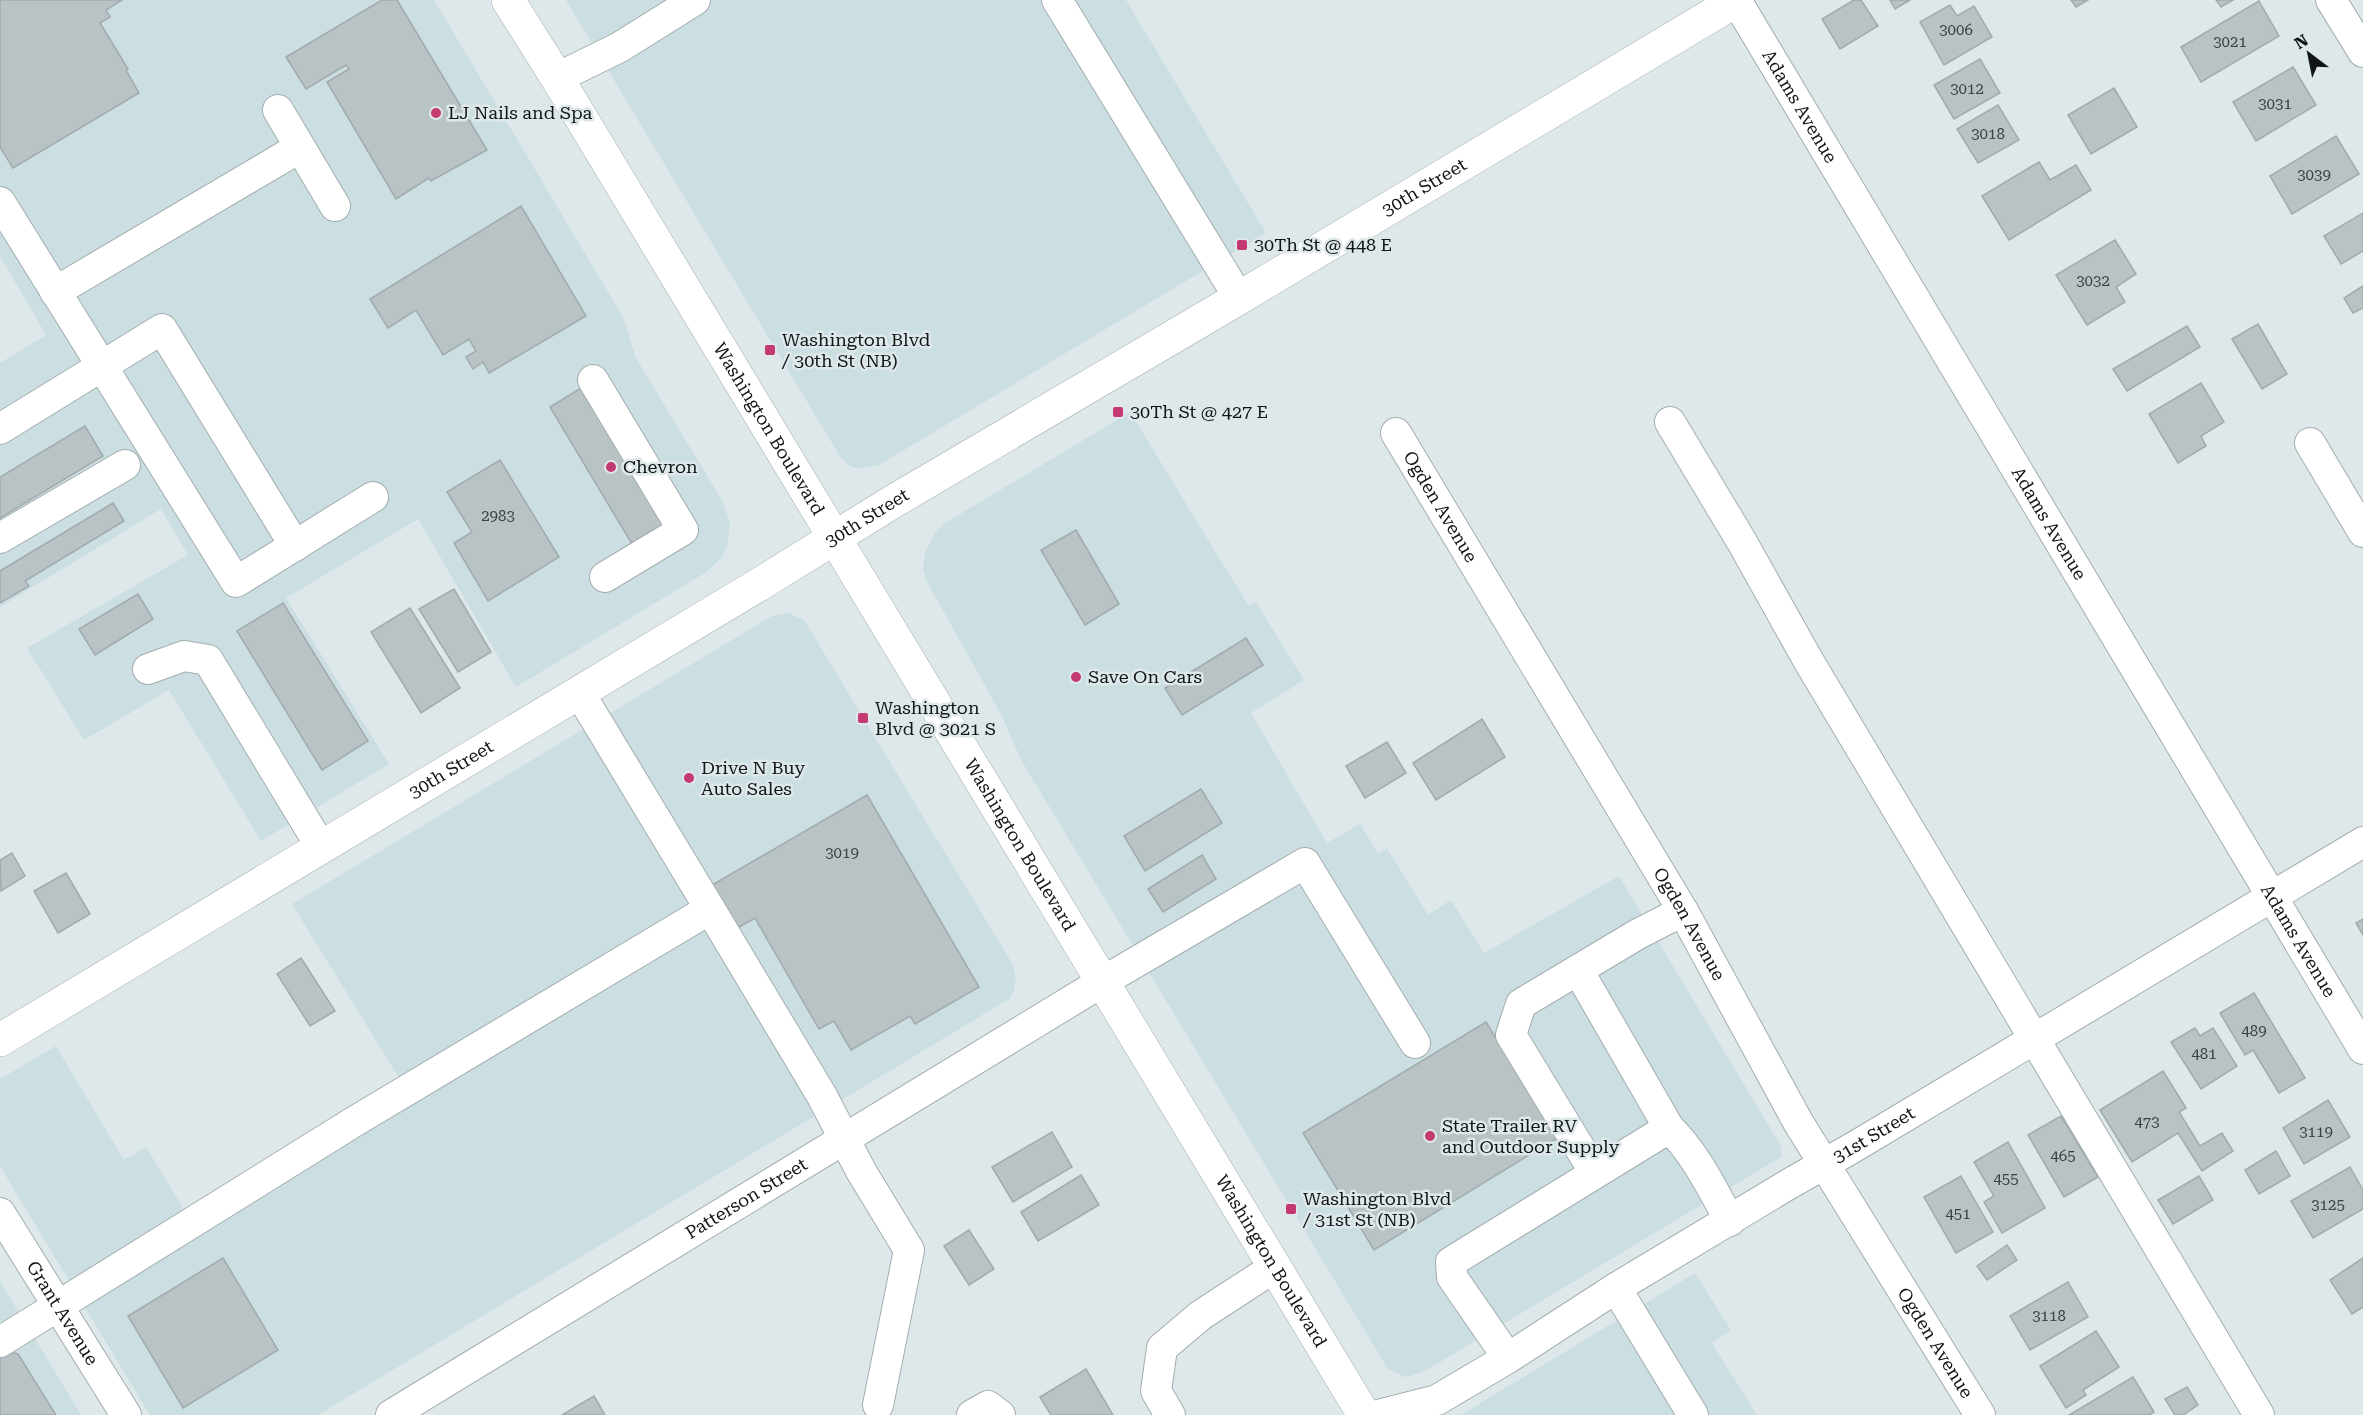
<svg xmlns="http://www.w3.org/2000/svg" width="2363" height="1415" font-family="'Roboto Serif',serif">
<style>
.built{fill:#cbdee2}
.building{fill:#b9c3c5;stroke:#a1aaac;stroke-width:1.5}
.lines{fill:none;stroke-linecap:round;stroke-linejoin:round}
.minor-casing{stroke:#a3adaf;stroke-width:32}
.major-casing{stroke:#a3adaf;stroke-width:34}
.minor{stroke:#fff;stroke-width:30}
.major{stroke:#fff;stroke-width:33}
.poi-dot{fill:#c4396f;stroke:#dee8ea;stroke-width:2}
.labels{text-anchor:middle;stroke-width:5;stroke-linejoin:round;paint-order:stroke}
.number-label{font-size:15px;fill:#3c4042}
.street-label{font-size:18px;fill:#121516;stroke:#dee8ea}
.poi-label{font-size:18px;fill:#121516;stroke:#dee8ea;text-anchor:start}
</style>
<rect width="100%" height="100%" fill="#dee8ea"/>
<!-- built -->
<g class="built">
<polygon points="0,0 434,0 623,317 636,358 723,502 730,523 727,547 722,557 705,573 516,687 418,519 286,598 389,764 261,841 169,690 84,740 27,648 188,555 161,509 0,607 0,363 46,335 0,256"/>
<polygon points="566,0 1126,0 1266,233 879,465 858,469 850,466 841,458"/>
<polygon points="1130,412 1248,605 1256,602 1304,680 1251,713 1327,843 1360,824 1378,853 1387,848 1428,915 1451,900 1484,953 1619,876 1781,1146 1781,1157 1425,1371 1414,1375 1405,1377 1388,1369 1021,760 1002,716 926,580 923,569 925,552 935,533 945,523"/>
<polygon points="788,613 804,620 1013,965 1016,978 1014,991 1009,999 318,1415 150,1415 0,1166 0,1079 56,1046 124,1160 146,1147 185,1211 401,1081 292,904 772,616"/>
<polygon points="1695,1273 1731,1330 1712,1343 1757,1415 1461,1415"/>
<polygon points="0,1281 81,1415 0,1415"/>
</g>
<!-- building -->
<g class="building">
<polygon points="0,0 122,0 106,10 110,17 100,23 128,69 126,70 139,93 13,168 0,147"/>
<polygon points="382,0 397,0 487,150 431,181 429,178 396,199 327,82 349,69 346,65 306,89 286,57"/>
<polygon points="1854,0 1861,0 1878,26 1840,49 1822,19"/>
<polygon points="1890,0 1910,0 1895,9"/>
<polygon points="2071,0 2088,0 2076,7"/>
<polygon points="2216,0 2233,0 2221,7"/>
<polygon points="2259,1 2279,36 2201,82 2181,47"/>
<polygon points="1950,5 1957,16 1974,6 1992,37 1944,65 1920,22"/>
<polygon points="1980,59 2000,93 1954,119 1934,85"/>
<polygon points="2293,67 2316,105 2256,141 2233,102"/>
<polygon points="2114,88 2137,127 2091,154 2068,115"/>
<polygon points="1998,105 2019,140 1978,163 1957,129"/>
<polygon points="2336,136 2359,174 2292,214 2270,176"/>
<polygon points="2039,162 2050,180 2076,165 2091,190 2009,240 1982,196"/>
<polygon points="521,206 586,316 489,373 483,362 473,369 466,357 476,351 469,339 443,355 416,310 388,328 370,299"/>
<polygon points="2363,213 2363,251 2341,264 2324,236"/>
<polygon points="2115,240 2136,274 2116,287 2125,302 2087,325 2056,275"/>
<polygon points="2363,286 2363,308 2353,313 2344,298"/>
<polygon points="2258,324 2287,374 2262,389 2232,339"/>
<polygon points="2187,326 2200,347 2127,391 2113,369"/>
<polygon points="2201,383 2224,422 2201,436 2206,446 2178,463 2149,414"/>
<polygon points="586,385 672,526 635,549 550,407"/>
<polygon points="85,426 103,456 0,518 0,477"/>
<polygon points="500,460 559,557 488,601 454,543 472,532 447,492"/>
<polygon points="113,503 124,521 25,581 29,586 0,603 0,571"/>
<polygon points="1076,530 1119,604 1085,625 1041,550"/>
<polygon points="454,589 491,652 458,672 419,609"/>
<polygon points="138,594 153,619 95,655 79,629"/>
<polygon points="283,603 368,741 322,770 237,631"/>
<polygon points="410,608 460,688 421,713 371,632"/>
<polygon points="1246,638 1263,665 1182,715 1165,688"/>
<polygon points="1482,719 1505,757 1436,800 1413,763"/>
<polygon points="1387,742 1406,773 1365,798 1346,766"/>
<polygon points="1201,789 1222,823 1145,871 1124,836"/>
<polygon points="867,795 979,987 915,1024 910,1016 851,1050 834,1021 819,1029 755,918 732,931 707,888"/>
<polygon points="12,853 25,876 1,891 0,860"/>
<polygon points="1202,855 1216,879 1163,912 1148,889"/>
<polygon points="66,873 90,914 58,933 34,891"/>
<polygon points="2363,919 2363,935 2356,923"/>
<polygon points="301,958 335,1011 310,1026 277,974"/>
<polygon points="2254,993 2305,1078 2279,1093 2253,1050 2245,1055 2220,1013"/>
<polygon points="1486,1022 1557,1138 1374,1250 1303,1133"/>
<polygon points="2195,1028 2200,1036 2213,1028 2237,1066 2201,1089 2171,1042"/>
<polygon points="2163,1071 2186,1108 2179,1112 2200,1146 2222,1133 2233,1151 2202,1171 2178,1133 2132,1162 2100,1110"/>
<polygon points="2328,1100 2350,1137 2304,1164 2283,1128"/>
<polygon points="2061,1116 2098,1177 2064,1197 2028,1135"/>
<polygon points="1052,1132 1072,1167 1013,1202 992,1167"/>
<polygon points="2008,1142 2045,1208 2002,1233 1984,1202 1994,1196 1974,1162"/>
<polygon points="2276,1151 2290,1176 2259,1194 2245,1170"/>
<polygon points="2350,1167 2363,1190 2363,1209 2313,1238 2291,1201"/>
<polygon points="1081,1175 1099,1205 1038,1241 1021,1212"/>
<polygon points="1961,1176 1993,1232 1956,1253 1924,1197"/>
<polygon points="2199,1176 2213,1200 2173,1224 2158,1200"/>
<polygon points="969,1230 994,1269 969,1285 944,1246"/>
<polygon points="2007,1245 2017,1260 1987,1280 1977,1266"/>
<polygon points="223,1258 278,1350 183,1408 128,1316"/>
<polygon points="2363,1258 2363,1307 2352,1314 2330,1280"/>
<polygon points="2068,1282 2088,1317 2030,1350 2010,1316"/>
<polygon points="2096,1331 2119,1367 2083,1390 2086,1395 2066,1408 2040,1366"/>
<polygon points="4,1351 18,1354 56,1415 0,1415 0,1353"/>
<polygon points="1086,1369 1113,1415 1051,1415 1040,1397"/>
<polygon points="2133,1377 2154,1412 2149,1415 2069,1415"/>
<polygon points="2187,1387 2198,1405 2183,1415 2175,1415 2165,1399"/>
<polygon points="594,1396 605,1415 562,1415"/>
</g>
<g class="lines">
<defs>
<g id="minor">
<polyline points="1057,0 1239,298"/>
<path id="s1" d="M1736 0 2363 1049"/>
<polyline points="2331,0 2363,52"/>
<polyline points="557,78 620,47 695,0"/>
<polyline points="278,110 335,206"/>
<polyline points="0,202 236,582 373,497"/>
<polyline points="55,292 299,148"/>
<polyline points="593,380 683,530 605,577"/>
<polyline points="1670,422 1742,542 1808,660 2259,1415"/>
<polyline points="0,429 162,329 295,546"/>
<path id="s2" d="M1396 433 1683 911 1798 1122 1980 1415"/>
<polyline points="2310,443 2363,532"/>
<polyline points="0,538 125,465"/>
<polyline points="148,669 184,656 208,660 321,847"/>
<polyline points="710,909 822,1096 861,1171 909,1250 878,1405"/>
<polyline points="1578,970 1669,1128"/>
<polyline points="1595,1173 1511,1035 1521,1004 1638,934 1683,911"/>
<path id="s3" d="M0 1213 126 1415"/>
<polyline points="1616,1288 1693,1415"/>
<polyline points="0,1342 352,1123 710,909 579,692"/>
<path d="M1508 1358 1452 1277 1451 1262 1669 1128C1696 1154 1712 1189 1730 1221"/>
<path id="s4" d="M391 1415 1102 982 1305 863 1415 1043"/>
<polyline points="972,1415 988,1406 1000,1415"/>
<polyline points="1170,1415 1156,1391 1162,1348 1201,1315 1275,1267"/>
<path id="s5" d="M1378 1415 1437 1400 1508 1358 1616 1288 1789 1184 1854 1147 2363 842"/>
</g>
<g id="major">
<path id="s6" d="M508 0 557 78 1364 1415"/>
<path id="s7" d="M0 1040 760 584 894 501 1239 298 1737 0"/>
</g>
</defs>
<!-- minor casing -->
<use href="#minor" class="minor-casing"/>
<!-- major casing -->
<use href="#major" class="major-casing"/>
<!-- minor -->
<use href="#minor" class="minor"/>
<!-- major -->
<use href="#major" class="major"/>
</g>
<!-- markers -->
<g class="poi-dot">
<circle cx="436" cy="113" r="6"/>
<rect x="1236" y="239" width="12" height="12" rx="3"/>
<rect x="764" y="344" width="12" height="12" rx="3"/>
<rect x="1112" y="406" width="12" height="12" rx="3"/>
<circle cx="611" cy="467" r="6"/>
<circle cx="1076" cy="677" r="6"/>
<rect x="857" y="712" width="12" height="12" rx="3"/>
<circle cx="689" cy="778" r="6"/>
<circle cx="1430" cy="1136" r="6"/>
<rect x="1285" y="1203" width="12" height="12" rx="3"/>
</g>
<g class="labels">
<!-- number labels -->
<g class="number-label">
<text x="1956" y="35">3006</text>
<text x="2230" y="47">3021</text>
<text x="1967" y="94">3012</text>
<text x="2275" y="109">3031</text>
<text x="1988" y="139">3018</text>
<text x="2314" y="180">3039</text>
<text x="2093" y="286">3032</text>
<text x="498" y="521">2983</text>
<text x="842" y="858">3019</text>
<text x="2254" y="1036">489</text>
<text x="2204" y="1059">481</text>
<text x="2147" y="1127">473</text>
<text x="2316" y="1137">3119</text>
<text x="2063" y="1161">465</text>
<text x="2006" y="1184">455</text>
<text x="2328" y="1210">3125</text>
<text x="1958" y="1219">451</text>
<text x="2049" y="1321">3118</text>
</g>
<!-- street labels -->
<g class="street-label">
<text dy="6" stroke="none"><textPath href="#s1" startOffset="124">Adams Avenue</textPath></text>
<text dy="6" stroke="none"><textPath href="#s7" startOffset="1660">30th Street</textPath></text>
<text dy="6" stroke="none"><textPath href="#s6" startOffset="502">Washington Boulevard</textPath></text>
<text dy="6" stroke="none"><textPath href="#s2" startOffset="86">Ogden Avenue</textPath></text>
<text dy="6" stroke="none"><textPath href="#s7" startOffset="1012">30th Street</textPath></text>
<text dy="6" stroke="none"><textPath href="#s1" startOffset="610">Adams Avenue</textPath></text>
<text dy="6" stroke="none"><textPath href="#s7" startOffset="526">30th Street</textPath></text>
<text dy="6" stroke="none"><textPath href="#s6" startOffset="988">Washington Boulevard</textPath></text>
<text dy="6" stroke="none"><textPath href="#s2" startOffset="572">Ogden Avenue</textPath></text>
<text dy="6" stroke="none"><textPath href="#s1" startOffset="1096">Adams Avenue</textPath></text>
<text dy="6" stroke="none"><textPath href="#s5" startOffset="572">31st Street</textPath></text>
<text dy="6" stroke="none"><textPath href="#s4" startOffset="416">Patterson Street</textPath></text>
<text dy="6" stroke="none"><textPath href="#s6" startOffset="1474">Washington Boulevard</textPath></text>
<text dy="6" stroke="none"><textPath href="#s3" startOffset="118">Grant Avenue</textPath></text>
<text dy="6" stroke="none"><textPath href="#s2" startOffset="1058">Ogden Avenue</textPath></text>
</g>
<!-- poi labels -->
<g class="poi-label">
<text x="448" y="119">LJ Nails and Spa</text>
<text x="1254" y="251">30Th St @ 448 E</text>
<text x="782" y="346">Washington Blvd<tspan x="782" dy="21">/ 30th St (NB)</tspan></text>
<text x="1130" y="418">30Th St @ 427 E</text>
<text x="623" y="473">Chevron</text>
<text x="1088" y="683">Save On Cars</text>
<text x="875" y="714">Washington<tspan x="875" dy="21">Blvd @ 3021 S</tspan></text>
<text x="701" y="774">Drive N Buy<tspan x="701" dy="21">Auto Sales</tspan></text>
<text x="1442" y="1132">State Trailer RV<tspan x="1442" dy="21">and Outdoor Supply</tspan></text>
<text x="1303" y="1205">Washington Blvd<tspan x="1303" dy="21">/ 31st St (NB)</tspan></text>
</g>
</g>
<!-- north arrow -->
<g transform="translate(2309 54) rotate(328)" stroke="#dee8ea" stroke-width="4.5" paint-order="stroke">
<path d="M0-4.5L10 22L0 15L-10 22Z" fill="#121516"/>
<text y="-9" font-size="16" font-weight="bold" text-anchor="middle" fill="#121516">N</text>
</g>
</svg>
